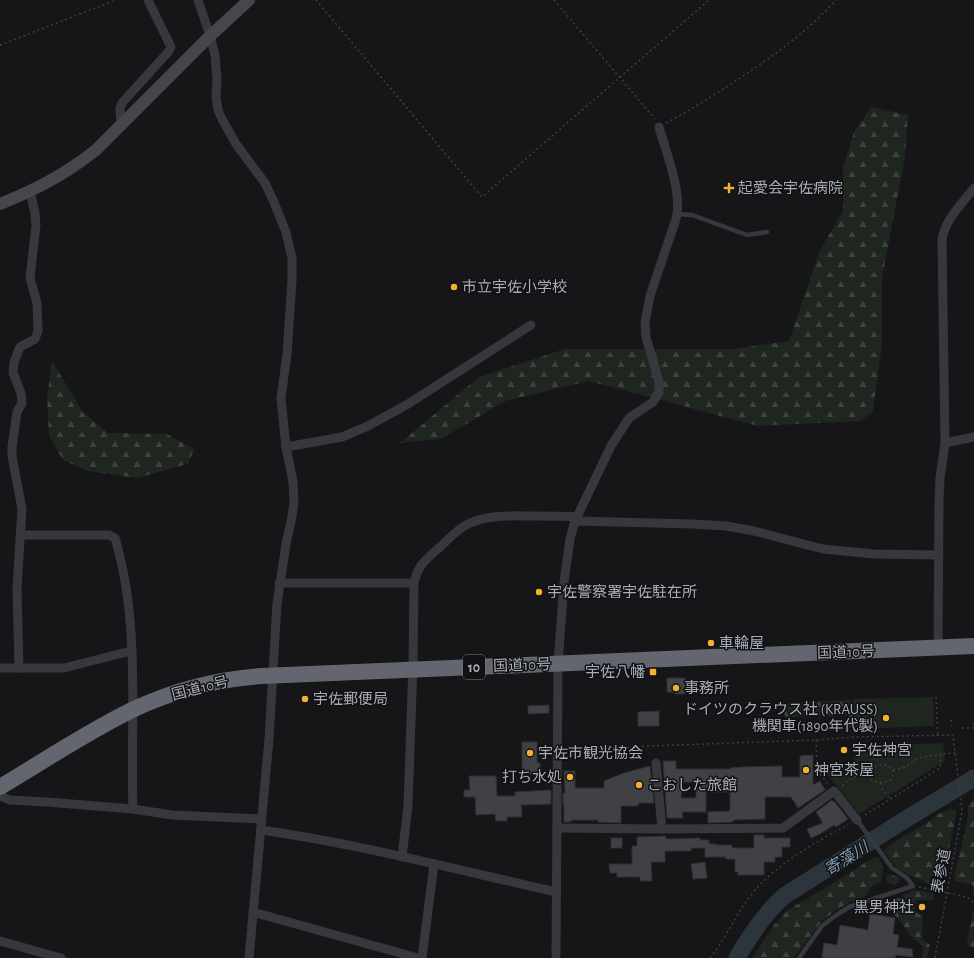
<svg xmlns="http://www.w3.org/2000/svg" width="974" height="958" font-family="'Alegreya Sans','Noto Sans JP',sans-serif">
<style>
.green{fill:#1e261f}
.forest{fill:url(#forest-firs)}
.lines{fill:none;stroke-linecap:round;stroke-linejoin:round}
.river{stroke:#2c353c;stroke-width:17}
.building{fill:#404145;stroke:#303034;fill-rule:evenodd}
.path{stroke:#3d3f44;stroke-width:1.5;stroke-dasharray:2 3;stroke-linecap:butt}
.lane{stroke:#37383d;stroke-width:4.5}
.street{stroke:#37383d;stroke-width:9}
.secondary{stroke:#45474d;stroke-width:12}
.highway{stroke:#63666e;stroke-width:16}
.poi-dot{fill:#f2b134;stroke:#111113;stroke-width:1.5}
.labels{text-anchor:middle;stroke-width:3;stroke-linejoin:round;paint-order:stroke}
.shield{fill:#111113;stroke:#7b7e86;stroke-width:1}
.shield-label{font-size:14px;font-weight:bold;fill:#a8adb8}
.poi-label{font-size:15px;fill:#a8adb8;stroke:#111113;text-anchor:start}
.street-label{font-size:15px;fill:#a8adb8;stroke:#111113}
.water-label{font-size:16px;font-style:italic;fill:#7f9bb3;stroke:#111113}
</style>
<defs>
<pattern id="forest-firs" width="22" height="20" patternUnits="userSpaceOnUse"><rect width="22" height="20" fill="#1e261f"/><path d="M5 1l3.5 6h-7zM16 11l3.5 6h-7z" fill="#3c433d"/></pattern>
</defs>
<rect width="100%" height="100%" fill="#161618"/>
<!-- green -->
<g class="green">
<polygon points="933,697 934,726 854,729 853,699"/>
<polygon points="943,743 945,761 859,814 823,769 822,764 854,763 854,746"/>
</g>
<!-- forest -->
<g class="forest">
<polygon points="871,107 908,115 905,157 882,278 882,344 873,411 861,421 758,426 589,381 505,401 441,439 400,443 479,377 565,349 733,349 789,341 819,252 843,211 843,168 854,132"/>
<polygon points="52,361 82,411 108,433 167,434 194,449 188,464 137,478 88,471 63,460 49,436 47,399"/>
<polygon points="850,700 852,702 853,727 852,728 848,727 848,716 846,715 786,717 784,714 784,705 788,703"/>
<polygon points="974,797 974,897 973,896 973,885 955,881 954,879 968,817 968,806"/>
<path d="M952 809 956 810V815L943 878 942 879 931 876 928 884C919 878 908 876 899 869 893 865 889 857 884 851L885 849C897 839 912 833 925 824 937 816 938 812 952 809Z"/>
<path d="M874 857H878C884 867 884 869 881 881L871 887 864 898 853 901 836 910 821 922 794 958H752L774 925 788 910 842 878Z"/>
<polygon points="891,874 899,878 899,882 895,885 888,883 886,880 887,875"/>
<polygon points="915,890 931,893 934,894 933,899 931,900 917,900 916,901 915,911 923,917 922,938 930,945 927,958 922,958 923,946 910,936 904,926 893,913 894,909 905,907 903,896 904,894"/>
<polygon points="973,912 974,912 974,947 969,946 967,942"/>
</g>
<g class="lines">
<!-- river -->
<path class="river" d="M737 958C750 935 764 914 784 896L906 819 974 778"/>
</g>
<!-- building -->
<g class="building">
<polygon points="667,678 685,678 685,694 675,694 675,692 667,692"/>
<polygon points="549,705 549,713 528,714 528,706"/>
<polygon points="659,711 659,726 638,726 638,712"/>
<polygon points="522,742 537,742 537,763 540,763 540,774 522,774"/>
<path d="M813 755V785L820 781 825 790 798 808 791 797H765V819L733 820V822L708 823V812L730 811V792H706V812H682L683 818H667L663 761H676V769H730V768L743 767 782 766V777H800V756ZM682 782H696V798H681Z"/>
<polygon points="650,766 654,803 638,803 638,806 621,806 621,823 598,822 598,820 571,820 571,822 564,822 564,804 563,804 563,793 565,793 564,771 575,771 575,788 604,788 604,781 624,773"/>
<polygon points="469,776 496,776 497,796 515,796 515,792 551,790 551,804 521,805 522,817 507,817 507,821 496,821 495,814 476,815 475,797 464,797 464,790 470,790"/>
<polygon points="832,800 833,802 834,801 848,819 836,827 834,825 820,834 811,838 807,829 823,823 816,812"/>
<polygon points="754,835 764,835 764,838 790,838 790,847 782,847 782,857 775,857 775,862 764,862 764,875 738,875 738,872 735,872 735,859 726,859 726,857 705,857 705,848 691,848 691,851 665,851 665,862 651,862 652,881 640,881 640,877 617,877 617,873 610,873 609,864 632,864 632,846 637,846 637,837 666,836 666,839 700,838 700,840 709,840 709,844 716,844 716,845 732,845 732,848 754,848"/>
<rect x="611" y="838" width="11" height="10"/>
<polygon points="705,862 707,878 693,879 691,864"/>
<polygon points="903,898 904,906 897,908 895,899"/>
<polygon points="870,914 895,918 893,934 899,935 897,947 912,949 913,957 896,955 895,958 822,958 824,943 837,945 840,925 868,930"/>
</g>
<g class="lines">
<!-- path -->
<g class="path">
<polyline points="316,0 482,197 709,0"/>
<polyline points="554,0 655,119"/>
<polyline points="0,45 116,0"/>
<path d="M666 123C691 110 714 95 737 80 772 57 807 32 836 0"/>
<polyline points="936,697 938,736"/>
<polyline points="951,720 951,726"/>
<polyline points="962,728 973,728 973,724 974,724"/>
<polyline points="816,740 817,768 819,773 829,785"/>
<polyline points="567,749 816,740 854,737 953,735 962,811 935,958"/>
<polyline points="893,770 905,767 919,758 941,754"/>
<polyline points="881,783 882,788 890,799"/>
<path d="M842 786C852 778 854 775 868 775 871 766 877 765 886 765L893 770 892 779C883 784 876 784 868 777V775"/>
<polyline points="865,815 940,768 941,754 955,753"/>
<polyline points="919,887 967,897 974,903"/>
<path d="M710 958C725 940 734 918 748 899 770 868 815 842 848 825"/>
</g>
<!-- lane -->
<g class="lane">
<polyline points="678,214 692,215 747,235 767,232"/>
<polyline points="799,958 822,926 835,916 849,907 913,886 907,878 892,868 857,820"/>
</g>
<!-- street -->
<g class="street">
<polyline points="198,0 210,36 215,55 217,79 216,97 218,110 223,121 236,144 265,183 273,200 286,232 292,258 292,281 287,354 281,398 286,447 293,482 294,502 292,517 286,544 277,604 269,739 249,958"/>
<polyline points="121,125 120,108 122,103 169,51 171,47 148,0"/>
<polyline points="945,443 974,437"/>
<polyline points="286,447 342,437 368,426 408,404 531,325"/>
<polyline points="575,521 693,524 726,526 754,531 823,549 874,554 939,555"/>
<path d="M21 535H109L115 538C141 625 130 719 133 809"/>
<polyline points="279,583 414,583"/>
<path d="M938 648 939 501 940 478 945 443 942 240C945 219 962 204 974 188"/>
<polyline points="0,668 64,668 131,651"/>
<polyline points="19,668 17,588 22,509 12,456 12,447 17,412 22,403 21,393 13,373 14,362 20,347 35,339 38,331 37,303 30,278 36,225 35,213 30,191"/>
<polyline points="656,763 662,829"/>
<polyline points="0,796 10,800 47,802 133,809 172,815 261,819"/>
<polyline points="557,828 662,829 783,828 834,791 857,820"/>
<path d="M261 830C360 844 458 870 556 892"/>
<path d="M402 857 408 806 413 664 414 583C418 565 426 559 440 547 449 539 457 529 468 524 488 514 512 516 534 516 548 516 563 516 577 517"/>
<polyline points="253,912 418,958"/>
<polyline points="0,941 61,958"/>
<polyline points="422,958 434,864"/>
<path d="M556 958 558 664 564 582 570 539 575 521 611 446 629 418 653 402 659 393V382L646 337 645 323 650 296 676 219C683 194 666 152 659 127"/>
</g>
<!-- secondary -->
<path class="secondary" d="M0 204C37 189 64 175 96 150L210 36 249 0"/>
<!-- highway -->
<path class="highway" d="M0 787C44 761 87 732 132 710 172 691 218 679 262 676L974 646"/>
</g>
<!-- markers -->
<g class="poi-dot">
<path d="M727 182h4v4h4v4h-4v4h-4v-4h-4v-4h4z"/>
<circle cx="454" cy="287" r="4"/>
<circle cx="539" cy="592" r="4"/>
<circle cx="711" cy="643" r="4"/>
<rect x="649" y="668" width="8" height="8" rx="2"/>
<circle cx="676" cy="688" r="4"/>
<circle cx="305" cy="699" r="4"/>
<circle cx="886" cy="718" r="4"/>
<circle cx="844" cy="750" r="4"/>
<circle cx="530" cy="753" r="4"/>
<circle cx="806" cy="770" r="4"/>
<circle cx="570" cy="777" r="4"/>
<circle cx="639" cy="785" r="4"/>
<circle cx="922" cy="907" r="4"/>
</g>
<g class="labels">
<!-- shield labels -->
<rect class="shield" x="463" y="655" width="22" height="24" rx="3"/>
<g class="shield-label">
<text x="474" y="672">10</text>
</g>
<!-- poi labels -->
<g class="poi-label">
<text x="738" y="193">起愛会宇佐病院</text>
<text x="462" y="292">市立宇佐小学校</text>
<text x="547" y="597">宇佐警察署宇佐駐在所</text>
<text x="719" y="648">車輪屋</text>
<text x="645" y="677" text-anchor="end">宇佐八幡</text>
<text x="684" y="693">事務所</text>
<text x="313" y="704">宇佐郵便局</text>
<text x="878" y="714" text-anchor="end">ドイツのクラウス社 (KRAUSS)<tspan x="878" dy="17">機関車(1890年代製)</tspan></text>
<text x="852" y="755">宇佐神宮</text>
<text x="538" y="758">宇佐市観光協会</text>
<text x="814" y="775">神宮茶屋</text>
<text x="562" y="782" text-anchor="end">打ち水処</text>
<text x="647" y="790">こおした旅館</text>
<text x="914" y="912" text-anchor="end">黒男神社</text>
</g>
<!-- street labels -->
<g class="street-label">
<text transform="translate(846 652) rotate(-2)" y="5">国道10号</text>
<text transform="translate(522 665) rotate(-2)" y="5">国道10号</text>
<text transform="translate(200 688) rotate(-14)" y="5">国道10号</text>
<text transform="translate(941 871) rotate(-79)" y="5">表参道</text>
</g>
<!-- water labels -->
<g class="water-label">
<text transform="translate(846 858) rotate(-32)" y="6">寄藻川</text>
</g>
</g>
</svg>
